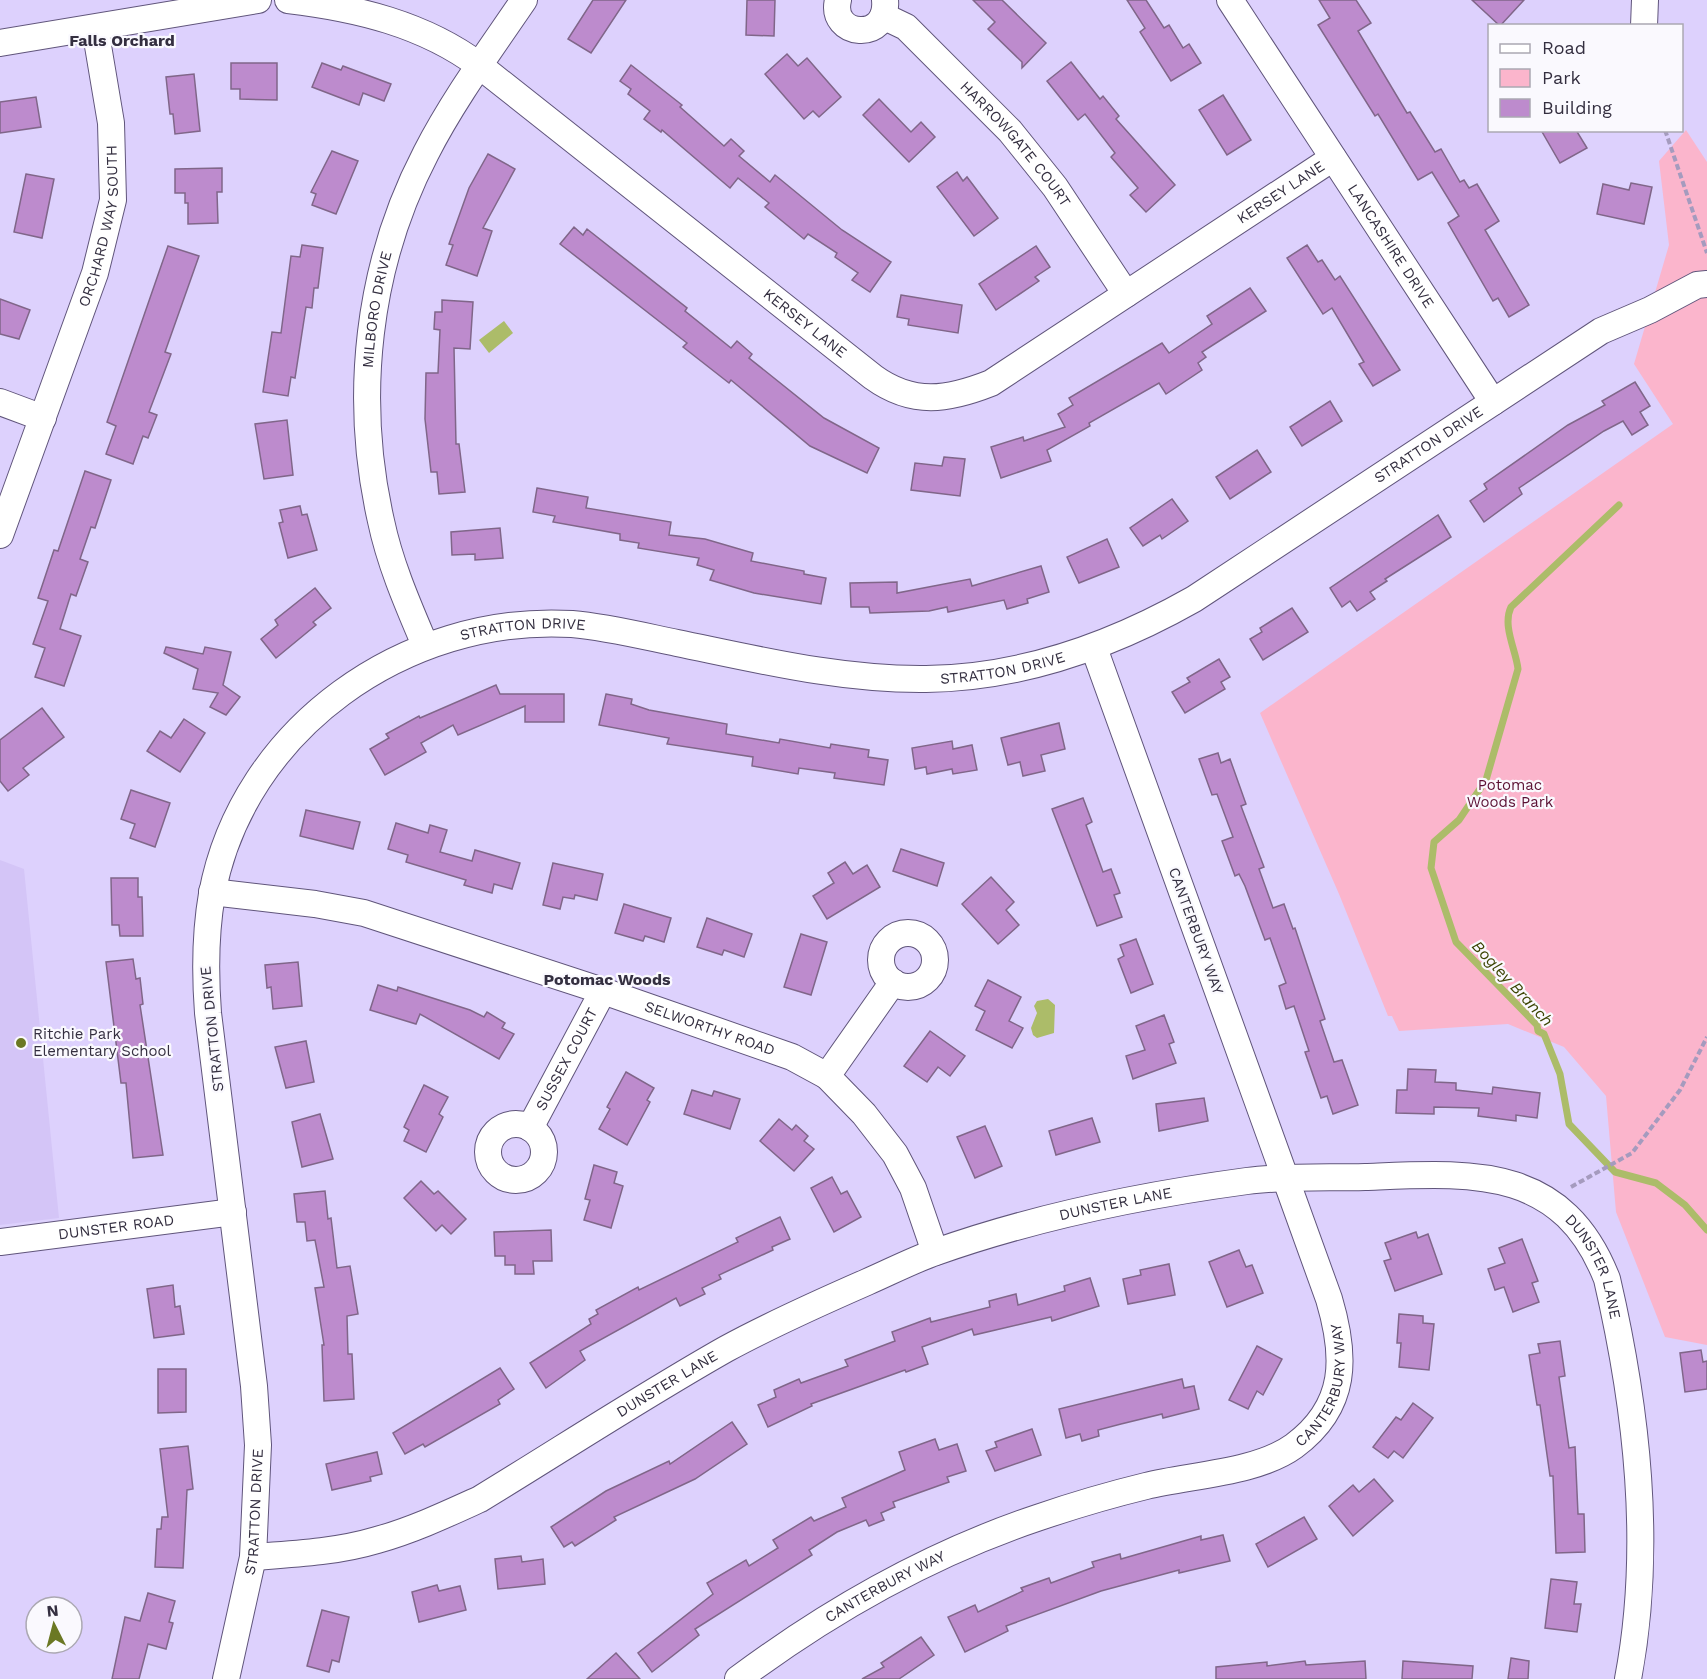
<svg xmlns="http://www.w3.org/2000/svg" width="1707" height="1679" font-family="'Work Sans',sans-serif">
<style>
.built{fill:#d4c5f7}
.green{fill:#fbb5cc}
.water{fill:#acbc69}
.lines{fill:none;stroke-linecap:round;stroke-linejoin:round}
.stream{stroke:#acbc69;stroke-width:7}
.building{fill:#bd8bcd;stroke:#806689;stroke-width:1.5}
.minor-casing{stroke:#60557b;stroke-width:28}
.path{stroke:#a59bbe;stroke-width:4;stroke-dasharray:6 3;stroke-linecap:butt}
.minor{stroke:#fff;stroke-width:26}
.poi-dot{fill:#6b7824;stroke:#faf9fe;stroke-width:2}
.labels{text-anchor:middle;stroke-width:4.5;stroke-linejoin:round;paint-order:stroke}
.street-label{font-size:15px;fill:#342f40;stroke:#faf9fe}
.park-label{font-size:15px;fill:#5b1033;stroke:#faf9fe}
.poi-label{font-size:15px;fill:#342f40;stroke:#faf9fe;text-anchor:start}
.neighbourhood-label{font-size:16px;font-weight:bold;fill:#342f40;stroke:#faf9fe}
.water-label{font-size:16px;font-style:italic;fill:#3c4403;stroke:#faf9fe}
</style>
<rect width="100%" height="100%" fill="#ddd1fd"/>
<!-- built -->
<polygon class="built" points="0,860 24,869 59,1218 0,1225"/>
<!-- green -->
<polygon class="green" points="1686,130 1707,162 1707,1345 1665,1337 1616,1212 1606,1096 1564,1047 1508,1024 1399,1031 1392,1016 1388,1016 1339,894 1260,713 1673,424 1634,364 1669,245 1659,161"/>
<!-- water -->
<g class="water">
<polygon points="504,321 513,333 489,353 479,340"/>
<polygon points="1048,999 1055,1005 1054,1033 1037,1038 1033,1035 1031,1028 1037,1013 1034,1006 1037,1001"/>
</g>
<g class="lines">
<!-- stream -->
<path class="stream" d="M1619 505 1511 607C1502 626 1516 650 1518 669L1486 780 1459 820 1434 842 1431 868 1456 942 1537 1025 1538 1031 1544 1034 1560 1074 1569 1124 1615 1172 1656 1183 1685 1205 1707 1230"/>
</g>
<!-- building -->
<g class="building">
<polygon points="593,0 626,0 591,53 568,39"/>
<polygon points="747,0 775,0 774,36 746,35"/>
<polygon points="973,0 1002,0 1046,43 1022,68 1022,62 988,29 995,22"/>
<polygon points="1127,0 1146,0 1164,28 1169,25 1183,48 1189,44 1201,63 1171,81 1140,32 1145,28"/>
<polygon points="1319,0 1356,0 1371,23 1358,31 1407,113 1410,112 1435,152 1441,149 1460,182 1464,180 1469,188 1477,184 1499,221 1485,230 1529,305 1509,317 1498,298 1493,301 1448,223 1459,216 1432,172 1418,180 1378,114 1375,116 1318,25 1330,18"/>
<polygon points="1472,0 1524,0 1500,26"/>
<polygon points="787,54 798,66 807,58 841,97 819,117 813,111 804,119 765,74"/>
<polygon points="1071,62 1100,99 1103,96 1119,116 1116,119 1175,185 1146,212 1130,195 1138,188 1111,157 1115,153 1085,114 1078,120 1047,81"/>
<polygon points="231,63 277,63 277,100 240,99 240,89 231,89"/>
<polygon points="322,63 341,70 343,66 391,84 384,101 363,93 359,105 312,87"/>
<polygon points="631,65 682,105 680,107 724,146 731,139 744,151 739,156 770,182 775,175 842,230 891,262 870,292 852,280 858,273 835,257 837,253 808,234 804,239 765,207 769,203 738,178 730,188 662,130 661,132 644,119 650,111 628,94 631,89 620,81"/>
<polygon points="194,74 200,131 175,134 173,114 170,114 166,77"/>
<polygon points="1223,95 1251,140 1227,155 1199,110"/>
<polygon points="36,97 41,127 0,133 0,102"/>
<polygon points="879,99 911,132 921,122 935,137 909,162 863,115"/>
<polygon points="1541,130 1576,130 1587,148 1560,163"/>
<polygon points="332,151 358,161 336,214 312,205 316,194 311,192"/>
<polygon points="488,154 515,169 483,228 492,231 477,276 446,265 453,245 449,244 469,188"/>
<polygon points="222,168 222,192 217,192 218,223 188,224 188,203 185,203 185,193 175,193 175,169"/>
<polygon points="957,172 963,181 967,177 998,218 974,236 937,187"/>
<polygon points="26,174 54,179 42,238 14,232"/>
<polygon points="1631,183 1652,187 1644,224 1597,214 1603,184 1629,190"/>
<polygon points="574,227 583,235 587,229 687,308 685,311 731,348 737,341 752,354 749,358 824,418 879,448 867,473 810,446 731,380 729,383 683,347 687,343 560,244"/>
<polygon points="302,245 323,248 318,288 314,288 312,308 306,307 295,378 291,377 288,396 263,392 272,332 281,333 291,256 300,257"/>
<polygon points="1307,245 1318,262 1322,260 1335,280 1340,276 1400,370 1373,386 1359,364 1364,362 1332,308 1323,314 1287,258"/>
<polygon points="168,246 199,256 165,352 171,354 149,412 157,415 148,438 143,436 133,464 106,454 116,426 107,422"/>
<polygon points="1036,246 1050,267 1035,277 1039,281 996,310 979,284"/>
<polygon points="1250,288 1266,311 1202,352 1206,357 1198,363 1202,370 1166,394 1159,383 1089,423 1090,426 1047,450 1051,461 1001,478 991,447 1023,437 1024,441 1065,427 1058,414 1073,405 1069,398 1162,343 1169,353 1212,324 1207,316"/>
<polygon points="901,295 962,305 958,333 908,325 909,319 897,317"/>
<polygon points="0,299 30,310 19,339 0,334"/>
<polygon points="442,300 473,302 470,349 454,348 456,444 459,444 465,492 439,494 437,472 431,472 425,419 426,373 438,373 440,330 434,329 435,312 442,312"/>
<polygon points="1635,382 1650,406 1640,412 1648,425 1632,435 1623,421 1604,431 1519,488 1522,494 1484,522 1470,501 1487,489 1484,484 1568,425 1605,405 1602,401"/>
<polygon points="1330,401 1342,421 1302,446 1290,427"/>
<polygon points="287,420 293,475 264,479 255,424"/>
<polygon points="1257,450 1271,472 1230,499 1216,477"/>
<polygon points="944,457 965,459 960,496 911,490 915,463 942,466"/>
<polygon points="85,471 111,480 95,528 91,527 80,559 88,562 76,596 71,594 60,629 81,636 64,686 35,677 45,648 33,644 48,601 38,598 54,550 58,551"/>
<polygon points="537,488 588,497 586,508 671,522 669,535 705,539 753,553 751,561 804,571 804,574 826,578 821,604 754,593 710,580 714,570 697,565 699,558 638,548 639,543 620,540 620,534 553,522 555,516 533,512"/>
<polygon points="1172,499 1188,521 1162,539 1160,535 1143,546 1130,528"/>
<polygon points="300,506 302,515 307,514 317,550 288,558 279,523 283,522 280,510"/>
<polygon points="1438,515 1451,537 1385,579 1387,581 1370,592 1375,599 1357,611 1350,601 1342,607 1330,588"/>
<polygon points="500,528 503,558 475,560 475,554 452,555 451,532"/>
<polygon points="1107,539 1119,567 1079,583 1067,557"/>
<polygon points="1041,566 1049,592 1027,599 1028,603 1007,609 1004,600 948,612 947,607 929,611 870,613 869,607 851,607 850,583 897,582 897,593 970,579 972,586"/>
<polygon points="315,588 331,608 313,622 316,625 276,658 261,639 278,625 275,620"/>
<polygon points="1292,608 1308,632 1263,660 1250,639 1262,632 1260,628"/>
<polygon points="166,647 203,654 205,647 231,652 223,685 240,697 226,715 210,707 218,693 193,689 198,669 164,653"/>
<polygon points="1219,659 1230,677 1221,682 1225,689 1185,713 1172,692 1190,682 1187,678"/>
<polygon points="496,685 500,694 564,694 564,722 525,722 525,706 458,735 453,725 421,743 426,752 385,775 370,749 389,738 386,734 419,716 420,718"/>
<polygon points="606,694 632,699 631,704 649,710 727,724 726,734 779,743 780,739 830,748 831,744 869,750 868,757 888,760 884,785 834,778 835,773 799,768 798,774 752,766 753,757 667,744 669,738 599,725"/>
<polygon points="42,708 64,737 23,768 29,775 8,791 0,781 0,740"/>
<polygon points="184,719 205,733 180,772 147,751 160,731 171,738"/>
<polygon points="1059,723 1065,749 1041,755 1045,771 1023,776 1020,762 1008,765 1001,738"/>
<polygon points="952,741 953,749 972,745 977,770 953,774 952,769 927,774 926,767 915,769 912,748"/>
<polygon points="1218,753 1221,763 1230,759 1246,804 1241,806 1264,867 1259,869 1273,908 1284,904 1293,929 1295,928 1325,1019 1320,1021 1334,1062 1342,1060 1358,1105 1333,1114 1327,1096 1321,1098 1305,1052 1309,1051 1294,1006 1286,1009 1279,986 1286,983 1270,938 1265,940 1245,886 1239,874 1235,876 1222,841 1233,837 1217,794 1212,795 1199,759"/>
<polygon points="131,790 170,803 155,847 130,838 135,824 121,819"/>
<polygon points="1083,798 1092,822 1086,825 1103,872 1111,869 1120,893 1114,895 1122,917 1097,926 1052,809"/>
<polygon points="306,810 360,822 353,849 300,836"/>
<polygon points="396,823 428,833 430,825 447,830 440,852 472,861 475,850 520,863 512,889 494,884 492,893 464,885 466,880 406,862 408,855 388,849"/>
<polygon points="901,849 944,863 937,886 893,871"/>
<polygon points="845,862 853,874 867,865 880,887 827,919 813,896 834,883 828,873"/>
<polygon points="553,863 603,874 597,900 575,895 574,899 563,897 560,909 543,905"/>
<polygon points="991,877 1014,902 1006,910 1019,925 998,944 962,904"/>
<polygon points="111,878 138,878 138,897 142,897 143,936 120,936 119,925 112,925"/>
<polygon points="624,904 671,918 664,942 645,936 643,941 615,933"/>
<polygon points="707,918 752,934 744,957 724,950 722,955 697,947"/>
<polygon points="801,934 827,942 811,995 784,987"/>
<polygon points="1136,939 1153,984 1131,993 1118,959 1124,956 1120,945"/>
<polygon points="133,959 136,979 140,978 143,1004 140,1005 163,1155 133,1158 126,1083 121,1083 106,962"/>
<polygon points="298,962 302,1006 273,1009 271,987 267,988 265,965"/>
<polygon points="988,980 1021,997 1009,1021 1023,1028 1012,1048 976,1030 985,1011 975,1006"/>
<polygon points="378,985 397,991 398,987 470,1010 484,1017 487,1012 505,1023 502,1028 514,1034 499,1059 420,1014 416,1024 370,1010"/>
<polygon points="1164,1015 1174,1042 1169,1044 1176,1063 1133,1079 1126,1056 1145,1050 1136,1026"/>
<polygon points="930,1031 965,1056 950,1076 938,1067 927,1082 904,1066"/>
<polygon points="306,1041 314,1082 286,1088 275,1047"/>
<polygon points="1408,1069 1436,1070 1435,1082 1456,1083 1456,1090 1492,1094 1493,1087 1540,1093 1537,1118 1516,1115 1516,1121 1478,1116 1479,1108 1434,1107 1434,1114 1396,1113 1397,1090 1407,1090"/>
<polygon points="626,1072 654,1088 647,1100 650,1102 627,1145 599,1129 610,1109 607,1107"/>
<polygon points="424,1085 448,1097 439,1114 443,1117 426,1152 404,1141 409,1130 404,1127"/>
<polygon points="692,1090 712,1096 714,1091 740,1099 730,1129 684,1114"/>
<polygon points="1204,1098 1208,1121 1159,1131 1156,1104"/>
<polygon points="320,1114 333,1159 302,1167 292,1122"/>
<polygon points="1092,1118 1100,1142 1056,1155 1049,1131"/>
<polygon points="779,1119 792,1130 796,1125 808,1136 804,1141 814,1149 794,1171 760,1141"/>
<polygon points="985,1126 1002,1166 975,1178 957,1137"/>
<polygon points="594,1165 617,1172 614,1183 623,1186 611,1228 584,1220 590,1200 585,1199"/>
<polygon points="832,1177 841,1194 847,1191 861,1217 834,1232 811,1188"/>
<polygon points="421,1181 434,1194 438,1191 466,1219 451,1234 442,1225 436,1231 404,1198"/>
<polygon points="325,1191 328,1219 331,1218 337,1268 350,1266 358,1314 347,1316 348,1354 352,1354 354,1399 324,1401 322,1345 324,1345 315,1288 324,1287 315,1240 307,1241 305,1222 297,1222 294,1194"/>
<polygon points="780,1217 790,1239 772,1247 773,1250 719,1275 721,1279 702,1288 705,1294 680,1306 676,1298 580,1351 585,1360 546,1388 530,1363 591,1324 589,1319 598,1314 596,1310 638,1287 639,1290 738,1242 736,1238"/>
<polygon points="551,1230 552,1261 533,1261 534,1274 515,1274 515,1265 505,1265 505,1256 495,1256 494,1232"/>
<polygon points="1416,1232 1418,1238 1428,1234 1442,1274 1395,1291 1384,1261 1391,1259 1385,1243"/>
<polygon points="1522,1239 1538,1281 1532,1283 1539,1302 1513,1312 1504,1287 1495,1290 1488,1269 1505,1263 1499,1248"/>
<polygon points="1239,1250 1246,1267 1252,1265 1263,1293 1227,1307 1209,1262"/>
<polygon points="1169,1264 1175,1295 1128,1304 1123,1279 1141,1275 1140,1270"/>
<polygon points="1090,1278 1099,1306 1052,1321 1051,1317 974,1335 972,1329 922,1347 928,1364 906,1372 905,1370 811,1404 812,1406 768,1427 758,1405 776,1397 774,1390 799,1379 801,1383 848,1366 845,1360 895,1341 892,1332 930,1318 931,1322 990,1307 989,1301 1016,1294 1018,1305 1065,1291 1064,1286"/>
<polygon points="173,1285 175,1307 180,1306 184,1334 154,1338 147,1289"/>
<polygon points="1399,1314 1423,1316 1423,1323 1434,1324 1429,1370 1399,1367 1401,1343 1397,1343"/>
<polygon points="1560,1341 1565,1376 1559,1377 1569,1448 1575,1447 1578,1514 1584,1514 1585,1552 1556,1553 1553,1476 1550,1476 1540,1405 1537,1405 1529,1355 1540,1353 1538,1344"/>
<polygon points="1257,1346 1282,1359 1263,1395 1257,1391 1248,1409 1229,1400"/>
<polygon points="1701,1350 1703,1362 1707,1361 1707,1389 1685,1392 1680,1353"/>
<polygon points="500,1368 514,1389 498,1400 500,1404 425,1447 423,1444 405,1454 393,1433"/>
<polygon points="158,1369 186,1369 186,1412 158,1413"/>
<polygon points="1182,1379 1184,1388 1194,1386 1199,1409 1163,1418 1162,1414 1121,1424 1098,1430 1099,1436 1082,1441 1080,1434 1066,1438 1059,1409"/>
<polygon points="1413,1403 1433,1418 1403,1458 1394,1451 1388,1458 1373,1447 1396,1417 1401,1420"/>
<polygon points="732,1422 747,1444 695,1479 614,1517 616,1520 575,1546 572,1542 564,1547 551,1527 606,1491 669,1461 670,1464"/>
<polygon points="1032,1429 1041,1455 995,1471 986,1451 997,1447 995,1442"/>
<polygon points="935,1439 939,1450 957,1444 966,1471 947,1477 949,1482 893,1502 895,1507 881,1513 884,1520 869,1526 866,1520 837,1532 809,1550 812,1555 695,1629 699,1635 652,1672 638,1653 713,1594 707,1583 746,1560 749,1566 778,1548 773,1540 811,1517 814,1521 846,1507 842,1498 905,1470 899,1452"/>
<polygon points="188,1446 193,1489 187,1490 183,1568 155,1567 157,1529 161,1529 162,1517 168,1517 160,1449"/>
<polygon points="377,1452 382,1474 370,1477 371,1481 332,1490 326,1464"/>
<polygon points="1374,1479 1393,1501 1353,1536 1329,1506 1353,1485 1359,1492"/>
<polygon points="1304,1517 1317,1539 1268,1567 1256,1544"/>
<polygon points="1223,1535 1230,1561 1179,1573 1179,1570 1101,1591 1006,1626 1008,1631 965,1652 948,1617 975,1605 978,1612 1023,1591 1021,1588 1049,1578 1051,1583 1094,1567 1092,1562 1120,1554 1121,1559 1201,1536 1201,1540"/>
<polygon points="521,1556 522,1562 543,1559 545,1584 498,1589 495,1559"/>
<polygon points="1551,1579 1577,1582 1574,1604 1581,1604 1577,1632 1545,1628"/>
<polygon points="437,1585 439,1591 460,1586 466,1610 419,1622 412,1592"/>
<polygon points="148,1593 175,1601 169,1622 173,1623 166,1649 148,1644 139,1679 112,1679 125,1617 140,1621"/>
<polygon points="322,1610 349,1617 339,1662 332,1660 329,1672 307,1666"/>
<polygon points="921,1637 934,1655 899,1679 862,1679 884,1667 881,1663"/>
<polygon points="616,1653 640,1679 587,1679"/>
<polygon points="1511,1658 1529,1661 1528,1679 1508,1679"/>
<polygon points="1305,1661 1306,1665 1365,1661 1366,1679 1216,1679 1216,1667 1267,1662 1267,1666"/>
<polygon points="1403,1661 1473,1666 1472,1679 1402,1679"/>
</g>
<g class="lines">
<defs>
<g id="minor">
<path id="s1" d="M288 0C356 8 424 24 480 66L873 377C913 406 948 400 991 383L1333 158"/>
<path d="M838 0C829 37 889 43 885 0"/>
<path id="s2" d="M1230 0 1493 402"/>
<path id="s3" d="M883 16 906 27 1010 131 1055 187 1126 294"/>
<polyline points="1644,26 1645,0"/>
<polyline points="0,43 258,0"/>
<polyline points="0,402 43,418"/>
<path id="s4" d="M0 535 95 273 113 200 111 123 95 28"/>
<path id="s5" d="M425 645C408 605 390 564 381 521 353 398 367 266 426 153 453 100 490 50 524 0"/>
<path id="s6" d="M212 892 315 904 364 913 603 991 792 1057 827 1076 864 1114 895 1154 913 1188 935 1252"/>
<circle cx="908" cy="960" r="27"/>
<polyline points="827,1076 893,982"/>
<circle cx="516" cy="1152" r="28"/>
<path id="s7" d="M530 1128 603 991"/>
<path id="s8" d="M0 1242 233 1212"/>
<path id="s9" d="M253 1557C295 1554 337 1552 377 1540 413 1530 447 1514 480 1499 562 1449 643 1396 726 1349 772 1324 819 1303 867 1282 890 1272 913 1260 936 1252 1035 1217 1143 1195 1247 1181 1284 1176 1327 1178 1365 1177 1470 1173 1562 1164 1607 1279 1637 1409 1653 1547 1628 1679"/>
<path id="s10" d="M226 1679 253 1557 258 1445 254 1386 208 1013C205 973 205 934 212 894 243 728 406 614 572 624 607 627 643 636 677 643 760 660 841 680 926 679 1022 678 1111 646 1194 599L1601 331 1650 310 1697 285 1707 284"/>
<path id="s11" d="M738 1679C828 1612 930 1554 1037 1518 1072 1506 1109 1495 1146 1486 1190 1475 1257 1473 1294 1446 1348 1406 1346 1356 1329 1299L1094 648"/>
</g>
</defs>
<!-- minor casing -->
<use href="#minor" class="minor-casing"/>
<!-- path -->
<g class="path">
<polyline points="1665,130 1707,253"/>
<polyline points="1571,1187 1632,1153 1680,1090 1707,1037"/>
</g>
<!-- minor -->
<use href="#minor" class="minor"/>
</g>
<!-- markers -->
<circle class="poi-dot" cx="21" cy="1043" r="6"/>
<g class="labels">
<!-- street labels -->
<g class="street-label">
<text dy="5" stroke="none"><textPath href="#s3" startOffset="186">HARROWGATE COURT</textPath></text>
<text dy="5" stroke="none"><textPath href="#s1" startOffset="1178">KERSEY LANE</textPath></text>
<text dy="5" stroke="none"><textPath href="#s4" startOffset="326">ORCHARD WAY SOUTH</textPath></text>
<text dy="5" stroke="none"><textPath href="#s2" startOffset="294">LANCASHIRE DRIVE</textPath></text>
<text dy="5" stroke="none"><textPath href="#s5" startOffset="345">MILBORO DRIVE</textPath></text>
<text dy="5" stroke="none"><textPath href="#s1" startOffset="620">KERSEY LANE</textPath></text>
<text dy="5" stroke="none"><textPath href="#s10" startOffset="2204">STRATTON DRIVE</textPath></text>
<text dy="5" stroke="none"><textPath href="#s10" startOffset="1232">STRATTON DRIVE</textPath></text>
<text dy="5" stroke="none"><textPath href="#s10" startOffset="1718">STRATTON DRIVE</textPath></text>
<text transform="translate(1196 931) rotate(70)" y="5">CANTERBURY WAY</text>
<text dy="5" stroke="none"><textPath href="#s6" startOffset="518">SELWORTHY ROAD</textPath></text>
<text transform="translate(212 1029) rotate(-96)" y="5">STRATTON DRIVE</text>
<text dy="5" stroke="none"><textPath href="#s7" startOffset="78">SUSSEX COURT</textPath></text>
<text dy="5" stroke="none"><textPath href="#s9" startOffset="942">DUNSTER LANE</textPath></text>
<text dy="5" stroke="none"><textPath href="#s8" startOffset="117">DUNSTER ROAD</textPath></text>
<text dy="5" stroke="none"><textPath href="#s9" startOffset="1464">DUNSTER LANE</textPath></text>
<text dy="5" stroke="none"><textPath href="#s11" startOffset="680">CANTERBURY WAY</textPath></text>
<text dy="5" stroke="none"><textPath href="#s9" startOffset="456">DUNSTER LANE</textPath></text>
<text dy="5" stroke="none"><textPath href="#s10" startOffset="170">STRATTON DRIVE</textPath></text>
<text dy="5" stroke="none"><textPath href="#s11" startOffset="174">CANTERBURY WAY</textPath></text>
</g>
<!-- park labels -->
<g class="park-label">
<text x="1510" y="790">Potomac<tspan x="1510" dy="17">Woods Park</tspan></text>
</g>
<!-- poi labels -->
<g class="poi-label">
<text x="33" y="1039">Ritchie Park<tspan x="33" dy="17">Elementary School</tspan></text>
</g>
<!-- neighbourhood labels -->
<g class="neighbourhood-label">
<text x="122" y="46">Falls Orchard</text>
<text x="607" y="985">Potomac Woods</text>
</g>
<!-- water labels -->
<g class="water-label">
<text transform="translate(1513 983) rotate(47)" y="6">Bogley Branch</text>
</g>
</g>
<!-- legend -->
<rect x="1488" y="24" width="195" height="108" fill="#faf9fe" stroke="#aba8b2" stroke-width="1.5"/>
<rect x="1500" y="44" width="30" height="9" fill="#ffffff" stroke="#aba8b2" stroke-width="1.5"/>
<text x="1542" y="54" font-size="18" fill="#342f40">Road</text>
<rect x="1500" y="69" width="30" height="18" fill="#fbb5cc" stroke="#aba8b2" stroke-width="1.5"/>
<text x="1542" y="84" font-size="18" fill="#342f40">Park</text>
<rect x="1500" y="99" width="30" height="18" fill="#bd8bcd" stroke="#aba8b2" stroke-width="1.5"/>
<text x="1542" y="114" font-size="18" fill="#342f40">Building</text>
<!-- north arrow -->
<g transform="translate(54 1625) rotate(354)"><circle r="28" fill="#faf9fe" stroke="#aba8b2" stroke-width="1.5"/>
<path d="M0-4.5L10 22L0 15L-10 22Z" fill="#6b7824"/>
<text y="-9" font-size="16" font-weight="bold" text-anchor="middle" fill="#342f40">N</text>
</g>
</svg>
